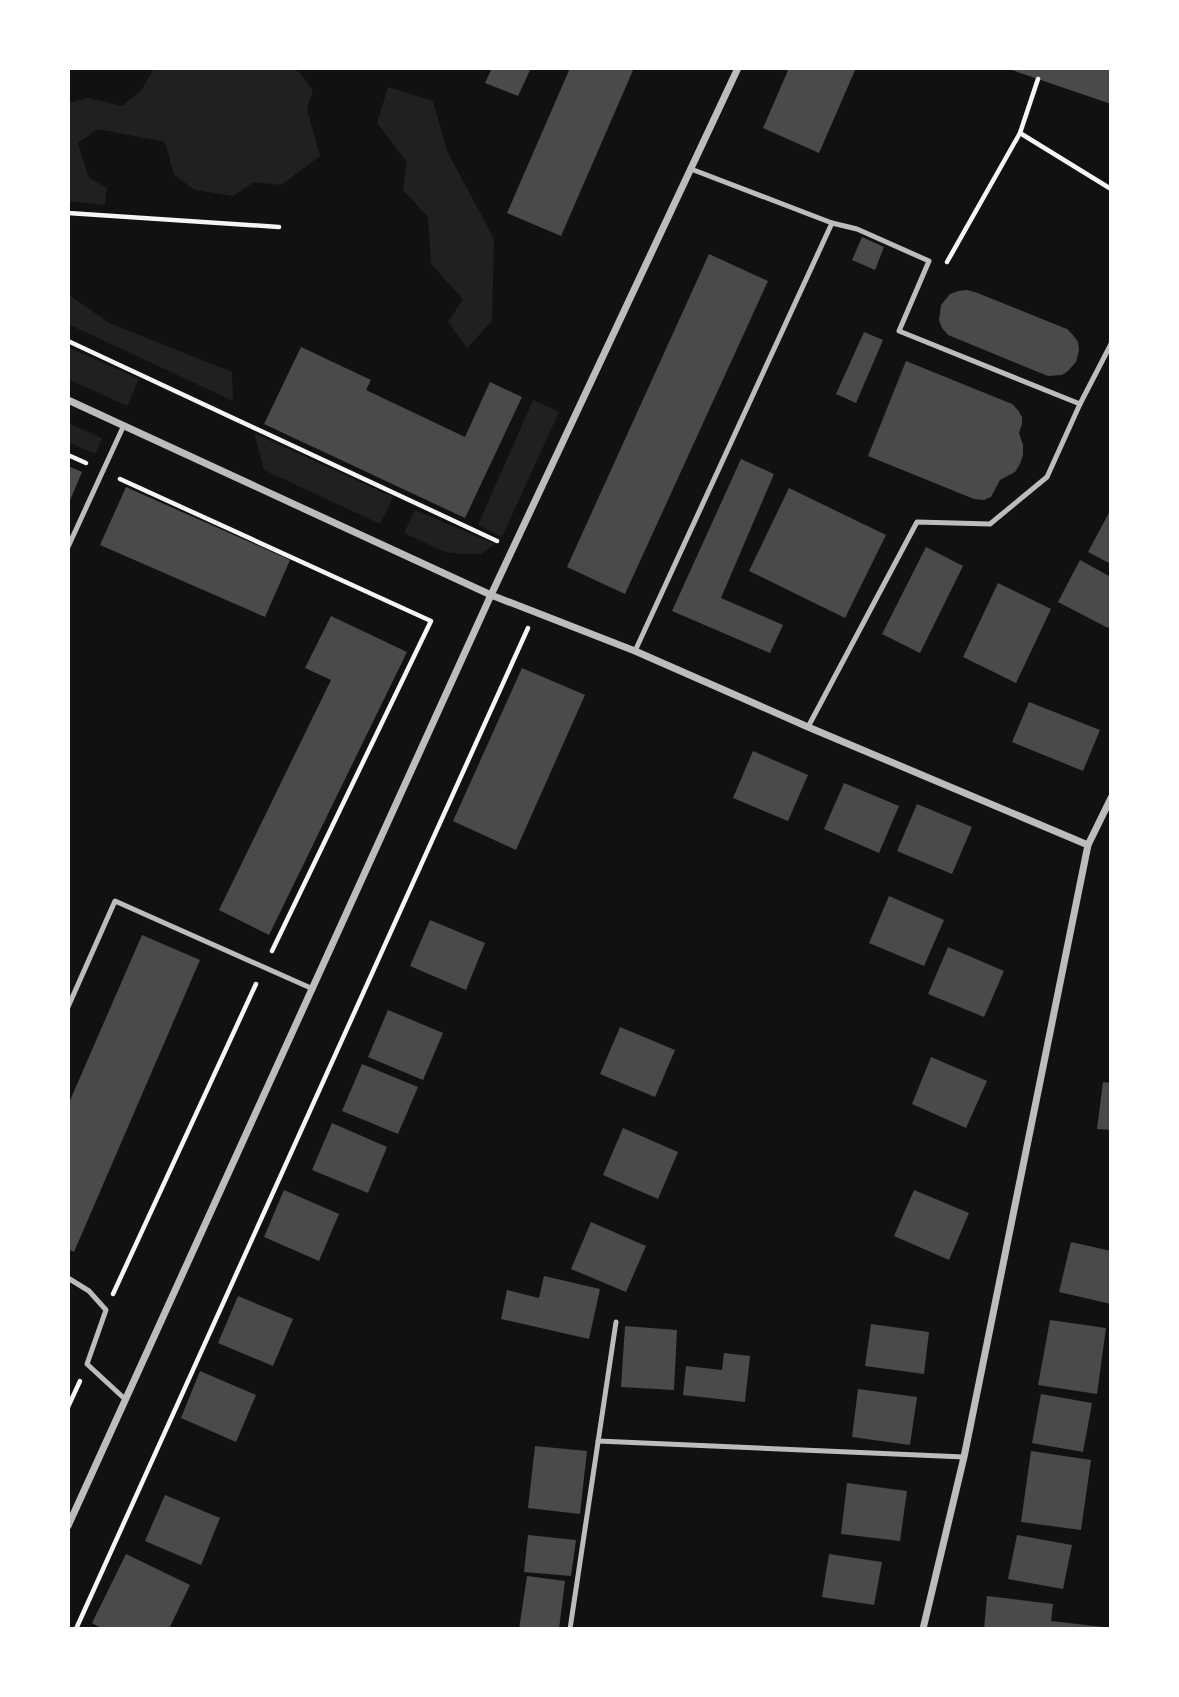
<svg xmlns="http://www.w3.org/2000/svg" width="1179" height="1697" font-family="'PT Sans Narrow',sans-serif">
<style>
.green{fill:#202020}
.building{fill:#4a4a4a}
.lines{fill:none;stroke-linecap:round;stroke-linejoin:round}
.path{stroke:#f5f5f5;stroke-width:4.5}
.service{stroke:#bcbcbc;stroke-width:5}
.minor{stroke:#bcbcbc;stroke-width:7}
</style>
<rect width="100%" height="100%" fill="#111"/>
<!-- green -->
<g class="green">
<polygon points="154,68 291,68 299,72 313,90 307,109 320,156 281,185 254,182 233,196 195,190 174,175 165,142 97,129 78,143 89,178 107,188 105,205 68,201 68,103 88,98 122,106 141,91"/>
<polygon points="388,87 433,101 447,151 494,239 492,321 467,348 448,322 463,299 431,264 428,217 403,190 407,162 377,123"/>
<polygon points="68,294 109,323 232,372 233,401 68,324"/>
<polygon points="68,347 139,379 127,406 68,379"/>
<polygon points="533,400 559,412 502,537 478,525"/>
<polygon points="68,423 102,438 95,454 68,442"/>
<polygon points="254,433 393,497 380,524 264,470"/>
<polygon points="415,510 495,544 481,554 462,554 445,552 404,533"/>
</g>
<!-- building -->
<g class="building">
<polygon points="492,68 531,68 518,96 485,83"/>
<polygon points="570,68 634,68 561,236 507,213"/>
<polygon points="789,68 856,68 819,153 763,128"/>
<polygon points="1111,68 1111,104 1009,69 1009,68"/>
<polygon points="862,237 884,247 875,270 852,260"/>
<polygon points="709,254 768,281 625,594 567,567"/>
<polygon points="967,290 975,292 1067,329 1073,335 1078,342 1079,350 1076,362 1068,371 1062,375 1048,376 948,335 942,328 939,320 941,305 950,294 958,291"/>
<polygon points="864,332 883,340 856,403 836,394"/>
<polygon points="301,347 371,380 366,390 465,437 490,382 522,397 465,518 264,424"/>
<polygon points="906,361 1012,404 1018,410 1022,417 1022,424 1019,433 1023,445 1023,455 1020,464 1015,472 1000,480 991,497 984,500 974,499 868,456"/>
<polygon points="741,459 774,474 721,598 783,625 770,653 672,611"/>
<polygon points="68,466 82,472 68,505"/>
<polygon points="126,487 290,560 265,617 100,545"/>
<polygon points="789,488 886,535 845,618 749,571"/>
<polygon points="1111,509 1111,564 1088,552"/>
<polygon points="926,547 963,566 920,653 882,634"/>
<polygon points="1080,560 1111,577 1111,623 1108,628 1058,602"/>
<polygon points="998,583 1051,609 1016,683 963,657"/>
<polygon points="331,616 407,652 269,935 219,910 331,680 305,668"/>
<polygon points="522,668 585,695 516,850 453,821"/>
<polygon points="1029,702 1100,730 1083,771 1012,742"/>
<polygon points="753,751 808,775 788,821 733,798"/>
<polygon points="844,783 899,806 879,853 824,829"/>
<polygon points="917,804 972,827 952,874 897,851"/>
<polygon points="889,896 944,920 924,966 869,943"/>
<polygon points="430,920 485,943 466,990 410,966"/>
<polygon points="142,935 200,960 74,1252 68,1249 68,1105"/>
<polygon points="948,947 1004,971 984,1017 928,994"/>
<polygon points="388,1010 443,1033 423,1080 368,1057"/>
<polygon points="620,1027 675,1050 655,1097 600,1074"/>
<polygon points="931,1057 987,1081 966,1128 912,1104"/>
<polygon points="362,1064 418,1087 398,1134 342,1111"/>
<polygon points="1103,1082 1111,1083 1111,1130 1097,1129"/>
<polygon points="332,1123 387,1147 368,1193 312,1170"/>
<polygon points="623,1128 678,1152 658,1199 603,1175"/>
<polygon points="284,1190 339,1214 319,1261 264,1237"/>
<polygon points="914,1190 969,1213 949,1260 894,1236"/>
<polygon points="591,1222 646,1246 626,1292 571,1269"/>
<polygon points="1071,1242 1111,1251 1111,1304 1059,1292"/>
<polygon points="544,1276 600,1289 589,1339 501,1319 507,1290 539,1298"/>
<polygon points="238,1296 293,1319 273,1366 218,1343"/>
<polygon points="1050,1320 1106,1328 1097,1394 1038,1385"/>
<polygon points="871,1324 929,1332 924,1374 865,1366"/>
<polygon points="625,1326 677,1330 674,1390 621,1387"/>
<polygon points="724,1353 750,1356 745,1402 683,1395 686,1366 722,1370"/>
<polygon points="200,1371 256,1395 236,1442 181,1418"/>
<polygon points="858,1389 917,1397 910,1445 852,1437"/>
<polygon points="1041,1394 1092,1403 1083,1452 1032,1443"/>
<polygon points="535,1446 587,1451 580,1514 528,1508"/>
<polygon points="1031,1451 1091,1460 1081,1530 1021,1522"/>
<polygon points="847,1483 907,1491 900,1541 841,1534"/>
<polygon points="165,1495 220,1518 201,1565 145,1541"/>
<polygon points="528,1535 576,1540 571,1576 524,1572"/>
<polygon points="1017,1535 1072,1545 1063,1589 1008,1579"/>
<polygon points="126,1554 190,1585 169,1629 103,1629 92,1623"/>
<polygon points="829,1554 882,1562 874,1605 822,1597"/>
<polygon points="527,1576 565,1581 559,1629 519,1629"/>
<polygon points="987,1596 1053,1604 1051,1621 1103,1627 1103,1629 984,1629"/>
</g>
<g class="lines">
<!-- path -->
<g class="path">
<polyline points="1020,133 1111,189"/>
<polyline points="68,213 279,227"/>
<polyline points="947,262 1020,133 1038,79"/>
<polyline points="68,341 497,541"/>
<polyline points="68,455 86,463"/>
<polyline points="120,479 431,621 272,951"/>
<polyline points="113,1294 256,984"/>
<polyline points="68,1407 80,1381"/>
<polyline points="76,1629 528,628"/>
</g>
<!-- service -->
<g class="service">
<polyline points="691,169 832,223 857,229 929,261 899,331 1080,404"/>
<polyline points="68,547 124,425"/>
<polyline points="635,651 832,223"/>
<polyline points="808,727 917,522 990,524 1047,477 1080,404 1111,344"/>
<polyline points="68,1007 115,901 313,989"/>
<polyline points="68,1278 89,1291 106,1310 87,1364 126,1400"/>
<polyline points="598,1441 964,1457"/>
<polyline points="570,1629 616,1322"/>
</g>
<!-- minor -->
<g class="minor">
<polyline points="68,400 491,595 635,651 808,727 1088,845"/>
<polyline points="68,1526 491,595 738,68"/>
<polyline points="923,1629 964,1457 1088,845 1111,798"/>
</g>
</g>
<!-- border -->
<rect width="1179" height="1697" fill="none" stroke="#ffffff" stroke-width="140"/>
</svg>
